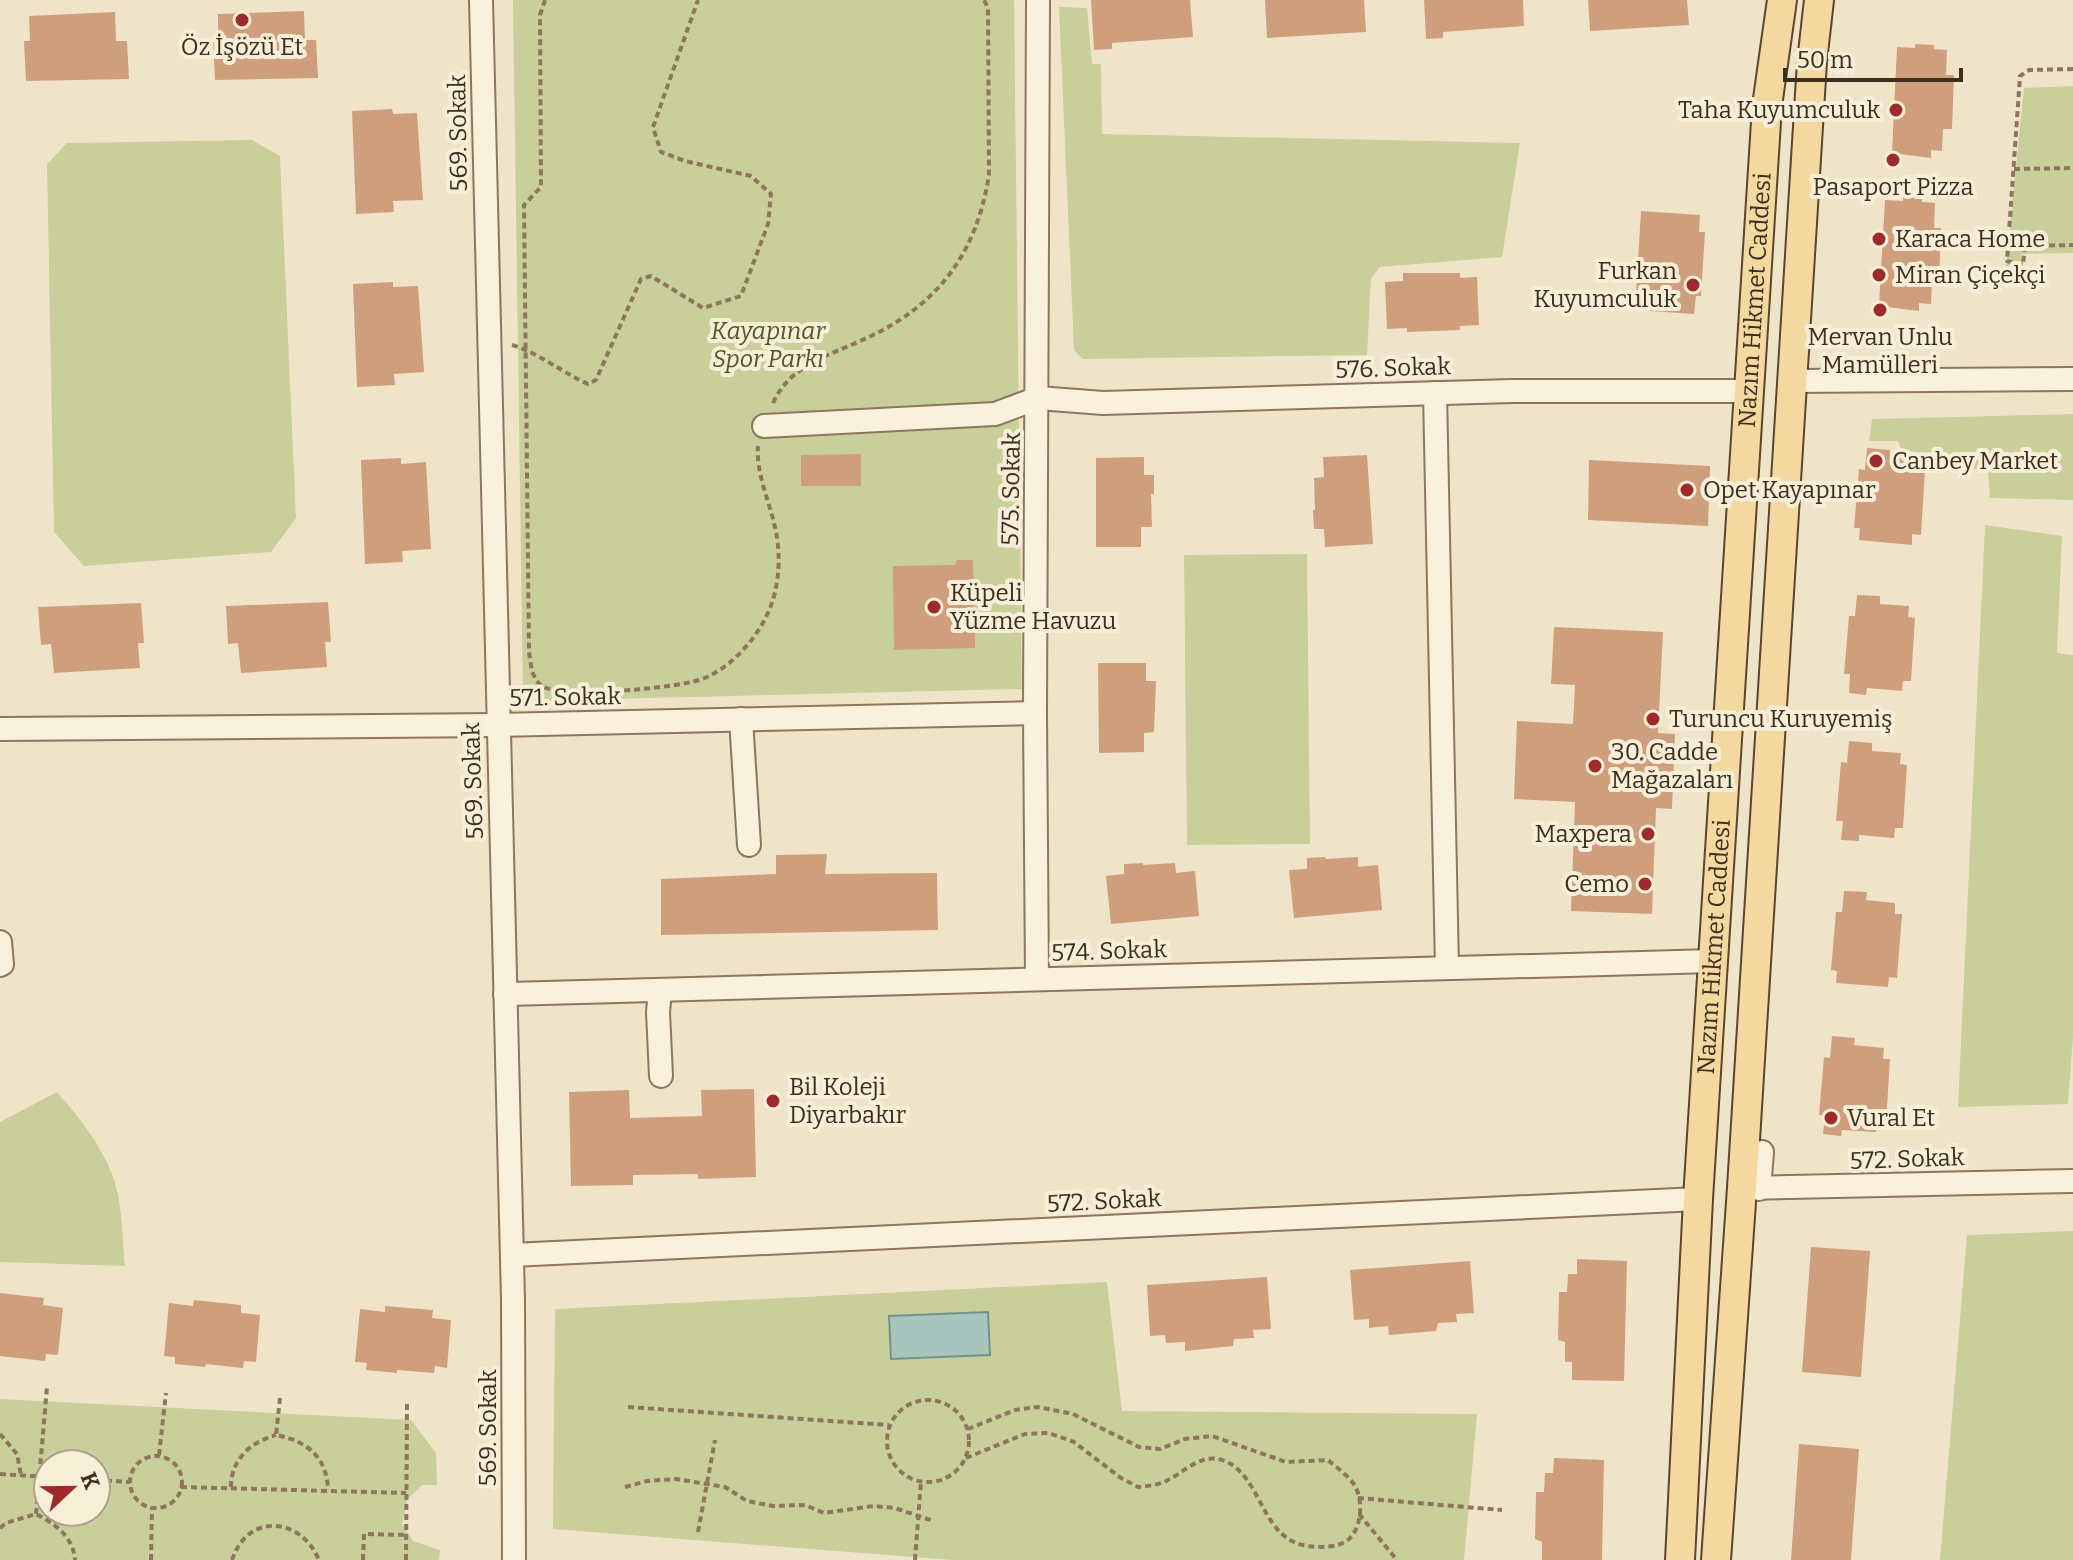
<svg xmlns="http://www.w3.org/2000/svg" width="2073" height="1560" font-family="Bitter,serif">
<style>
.green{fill:#c9cf9b;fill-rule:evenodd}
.water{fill:#a9c4bc;stroke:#6f938a;stroke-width:2}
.building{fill:#cf9f7d}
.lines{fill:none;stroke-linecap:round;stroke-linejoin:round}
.minor-casing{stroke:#8d765c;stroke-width:26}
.major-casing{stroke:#5b4430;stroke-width:32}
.path{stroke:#8d765c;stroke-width:4;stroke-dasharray:6 4;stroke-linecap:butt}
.minor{stroke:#faf1dc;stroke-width:22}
.major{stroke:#f3d9a0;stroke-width:28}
.poi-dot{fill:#9e2a2b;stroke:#f7eed8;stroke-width:3}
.labels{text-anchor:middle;stroke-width:8;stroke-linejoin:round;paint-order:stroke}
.poi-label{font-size:24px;fill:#3d2e20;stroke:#f7eed8;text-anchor:start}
.street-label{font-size:24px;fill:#3d2e20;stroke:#f7eed8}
.park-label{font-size:24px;font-style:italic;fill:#4d5a26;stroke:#f7eed8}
</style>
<rect width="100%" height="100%" fill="#f0e4c8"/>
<!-- green -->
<g class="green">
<polygon points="513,0 1014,0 1022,689 523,701"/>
<polygon points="1059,7 1087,8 1092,64 1101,64 1102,134 1520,143 1502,257 1380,267 1371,279 1367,355 1083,359 1074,350"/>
<polygon points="2073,86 2073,253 2021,254 2025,274 2005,276 2024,88"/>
<polygon points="252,140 280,156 296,518 271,552 84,566 54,532 47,164 67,143"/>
<polygon points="2073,414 2073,500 1990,498 1988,470 1929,465 1926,453 1902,451 1898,441 1869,441 1872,419"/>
<polygon points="1985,525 2062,536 2057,653 2073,655 2073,1037 2068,1104 1958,1107"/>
<polygon points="1307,554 1310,844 1187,845 1184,555"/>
<path d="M57 1092C78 1116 100 1143 112 1174 123 1202 122 1236 125 1266L0 1262V1122Z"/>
<polygon points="2073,1231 2073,1560 1940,1560 1967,1235"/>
<polygon points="1107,1282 1122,1411 1477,1414 1464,1560 952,1560 553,1529 555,1309"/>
<path d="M0 1399 411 1420 436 1453 437 1485H422L407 1500 402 1524 413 1541 440 1550 439 1560H0ZM48 1464H96V1512H48Z"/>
</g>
<!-- water -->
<polygon class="water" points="988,1312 990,1355 891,1359 889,1316"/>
<!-- building -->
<g class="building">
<polygon points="1091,0 1190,0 1193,37 1112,43 1112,49 1094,50"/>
<polygon points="1265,0 1364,0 1366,32 1267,38"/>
<polygon points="1424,0 1523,0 1524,26 1443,32 1443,38 1426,39"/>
<polygon points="1588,0 1687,0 1689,25 1590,31"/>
<polygon points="304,11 305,40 316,40 318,78 215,80 213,40 218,39 218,14"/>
<polygon points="115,12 116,41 127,41 129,79 26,81 24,41 30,41 29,16"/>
<polygon points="1915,44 1934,45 1934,49 1947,50 1946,75 1954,75 1952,129 1943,129 1942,151 1931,150 1931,158 1892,153 1897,47 1915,48"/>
<polygon points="392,109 393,114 417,113 423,200 393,201 394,212 356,214 352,111"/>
<polygon points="1903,197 1922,198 1922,202 1935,203 1934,228 1941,228 1939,283 1932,282 1931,304 1919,303 1919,311 1879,306 1885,200 1903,201"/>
<polygon points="1641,211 1700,215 1699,232 1705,232 1701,296 1696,296 1694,314 1635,310"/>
<polygon points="1403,273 1460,273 1460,278 1477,277 1479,325 1460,326 1460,330 1407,332 1407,328 1387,329 1385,282 1403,281"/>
<polygon points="393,282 393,287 418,286 424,372 394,374 395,385 357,387 353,284"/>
<polygon points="1867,448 1890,450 1890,457 1919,460 1918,471 1925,471 1921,535 1912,534 1912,545 1859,540 1860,528 1854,528 1859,469 1865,470"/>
<polygon points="861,454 861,486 801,486 801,455"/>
<polygon points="1367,455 1373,544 1325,547 1324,529 1314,529 1313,510 1315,510 1314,478 1324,477 1323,457"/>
<polygon points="1144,457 1144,475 1154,475 1154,494 1151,494 1152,527 1141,527 1141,547 1096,547 1096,458"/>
<polygon points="401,458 401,464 426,462 431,549 402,551 403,562 365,564 361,460"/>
<polygon points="1589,460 1710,466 1708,526 1588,520"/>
<polygon points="957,560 973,560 975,648 894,650 893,566 955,565"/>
<polygon points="1857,595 1880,596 1880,604 1909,606 1908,617 1915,618 1911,681 1903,681 1902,691 1867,688 1866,695 1849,693 1850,674 1844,674 1849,616 1855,616"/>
<polygon points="328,602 331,642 325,642 327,667 241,673 238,643 228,644 226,606"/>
<polygon points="141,603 144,643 138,643 140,668 54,673 51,644 41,645 38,607"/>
<polygon points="1554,627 1663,632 1658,733 1675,734 1672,809 1656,808 1652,914 1571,911 1575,802 1514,799 1517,721 1573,724 1575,685 1551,684"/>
<polygon points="1098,663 1146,663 1146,681 1156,681 1154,732 1144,733 1144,752 1099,753"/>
<polygon points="1849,741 1872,743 1872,751 1901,753 1900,764 1907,765 1903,828 1895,828 1894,838 1859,835 1859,841 1841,840 1843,821 1836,821 1841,762 1847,763"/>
<polygon points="827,854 825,874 937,873 938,930 661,935 661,879 776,874 776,855"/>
<polygon points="1325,857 1326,859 1358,857 1358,867 1378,865 1382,910 1294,918 1289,870 1307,869 1307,858"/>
<polygon points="1143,863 1143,865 1175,863 1176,873 1195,871 1199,916 1111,924 1106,876 1124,874 1124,864"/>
<polygon points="1844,891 1867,892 1866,900 1895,903 1895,914 1902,914 1897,978 1889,977 1888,987 1836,983 1837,971 1831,970 1836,912 1842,912"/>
<polygon points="1832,1036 1855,1038 1854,1045 1884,1048 1883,1059 1890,1059 1886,1123 1877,1122 1876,1132 1842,1130 1841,1136 1823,1134 1825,1116 1819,1115 1824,1057 1830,1058"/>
<polygon points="754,1089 756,1177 698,1179 698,1174 633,1175 633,1185 571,1186 569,1092 629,1090 630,1118 702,1116 701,1090"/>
<polygon points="1811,1247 1870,1251 1861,1377 1802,1372"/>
<polygon points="1577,1259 1627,1261 1624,1381 1572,1380 1572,1362 1565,1362 1565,1342 1558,1340 1559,1292 1567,1292 1568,1274 1577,1274"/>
<polygon points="1470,1261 1474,1313 1456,1314 1457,1322 1438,1323 1436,1331 1389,1335 1388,1326 1369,1328 1369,1319 1354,1320 1350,1270"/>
<polygon points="1267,1277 1271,1329 1253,1330 1254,1338 1234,1339 1233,1346 1185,1351 1185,1342 1166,1343 1165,1335 1150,1336 1147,1285"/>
<polygon points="0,1293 44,1298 43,1305 63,1308 58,1355 46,1354 45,1361 0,1356"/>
<polygon points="194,1300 241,1305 241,1313 260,1315 256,1362 244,1361 243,1368 206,1364 205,1367 175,1364 175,1357 164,1356 169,1303 193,1306"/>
<polygon points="385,1306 433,1310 432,1318 451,1320 447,1368 435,1366 434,1373 397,1370 397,1373 366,1370 367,1363 355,1362 360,1309 385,1312"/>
<polygon points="1799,1444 1859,1449 1851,1560 1791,1560"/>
<polygon points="1554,1458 1604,1460 1602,1560 1542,1560 1542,1542 1535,1539 1536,1492 1544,1492 1545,1473 1553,1473"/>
</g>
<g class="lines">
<defs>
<g id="minor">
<polyline points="481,0 513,1300 514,1560"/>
<polyline points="1791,381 2073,379"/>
<polyline points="1435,393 1447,968"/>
<polyline points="764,426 995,414 1038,398 1103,403 1512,391 1750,391"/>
<polyline points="741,719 749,845"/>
<polyline points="0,729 498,725 1035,713"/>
<polyline points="0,942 2,964 0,965"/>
<polyline points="1037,979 1035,713 1038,0"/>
<polyline points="660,990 658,1012 661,1076"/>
<polyline points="505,994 1713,961"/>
<polyline points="1742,1188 2073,1181"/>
<polyline points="1759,1189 1762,1152"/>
<polyline points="512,1255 1698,1199"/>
</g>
<g id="major">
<path id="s1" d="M1680 1560 1698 1199 1767 106 1782 0"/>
<polyline points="1716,1560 1742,1188 1812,62 1819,0"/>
</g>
</defs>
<!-- minor casing -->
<use href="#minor" class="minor-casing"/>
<!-- major casing -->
<use href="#major" class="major-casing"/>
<!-- path -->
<g class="path">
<path d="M545 0 540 15 541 187 524 205 529 652C531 664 531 678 542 686 561 699 675 688 699 680 727 671 752 644 765 619 780 591 782 554 774 523 768 498 756 472 758 446"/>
<polyline points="2073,69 2029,70 2020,76 2007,261 2023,265 2025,246 2073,245"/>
<polyline points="2014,169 2073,168"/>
<path d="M512 345C539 353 561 372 588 384L596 380 641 279 651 276 703 308 741 296 768 224 771 194 751 176 685 161 661 152 653 127 698 0"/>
<path d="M773 403C790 366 825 357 860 341 936 308 976 256 989 175L988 8 984 0"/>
<path d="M280 1398 276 1435C307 1441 327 1457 328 1490"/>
<circle cx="928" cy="1441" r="41"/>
<polyline points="628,1407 889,1425"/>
<polyline points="0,1434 17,1454 21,1475"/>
<polyline points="159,1455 166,1393"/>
<circle cx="156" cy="1482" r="26"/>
<path d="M966 1458 1025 1434 1049 1433 1074 1442 1121 1478 1138 1487C1148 1486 1159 1485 1168 1480 1183 1473 1199 1455 1218 1459 1259 1468 1258 1527 1296 1543 1310 1548 1339 1550 1350 1538 1362 1526 1363 1500 1355 1486 1349 1476 1336 1467 1328 1460L1286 1462 1212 1436 1185 1439 1160 1449 1139 1447 1073 1414 1038 1407 1015 1410 968 1429"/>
<polyline points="0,1474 48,1477"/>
<polyline points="96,1480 130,1482"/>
<polyline points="181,1487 406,1493"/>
<path d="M231 1487C231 1460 250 1442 276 1435"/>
<polyline points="625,1487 647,1481 676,1479 725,1487 747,1501 773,1506 805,1505 824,1513 873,1506 895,1508 933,1521"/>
<polyline points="1358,1498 1502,1510"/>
<polyline points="36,1514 47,1387"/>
<polyline points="1359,1514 1397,1560"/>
<path d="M0 1528 6 1523 36 1514C55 1524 73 1536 75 1560"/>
<polyline points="698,1532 715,1440"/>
<polyline points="151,1560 152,1507"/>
<path d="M232 1560C248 1512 301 1517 319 1560"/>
<polyline points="363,1560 364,1534 406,1535"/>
<polyline points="406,1560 407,1404"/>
<polyline points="915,1560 921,1481"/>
</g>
<!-- minor -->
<use href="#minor" class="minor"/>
<!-- major -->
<use href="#major" class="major"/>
</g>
<!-- markers -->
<g class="poi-dot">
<circle cx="242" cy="20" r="8"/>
<circle cx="1896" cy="110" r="8"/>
<circle cx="1893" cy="160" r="8"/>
<circle cx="1879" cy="239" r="8"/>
<circle cx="1879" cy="275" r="8"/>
<circle cx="1693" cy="285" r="8"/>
<circle cx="1880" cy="310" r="8"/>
<circle cx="1876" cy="461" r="8"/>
<circle cx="1687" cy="490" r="8"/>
<circle cx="934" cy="607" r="8"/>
<circle cx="1653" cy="719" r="8"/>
<circle cx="1595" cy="766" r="8"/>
<circle cx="1648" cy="834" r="8"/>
<circle cx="1645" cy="884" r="8"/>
<circle cx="773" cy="1101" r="8"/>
<circle cx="1831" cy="1118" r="8"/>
</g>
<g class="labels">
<!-- poi labels -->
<g class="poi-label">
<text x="242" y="55" text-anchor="middle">Öz İşözü Et</text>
<text x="1880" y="118" text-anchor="end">Taha Kuyumculuk</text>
<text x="1893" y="195" text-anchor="middle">Pasaport Pizza</text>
<text x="1895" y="247">Karaca Home</text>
<text x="1677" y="279" text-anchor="end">Furkan<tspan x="1677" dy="28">Kuyumculuk</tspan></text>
<text x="1895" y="283">Miran Çiçekçi</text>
<text x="1880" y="345" text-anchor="middle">Mervan Unlu<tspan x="1880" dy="28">Mamülleri</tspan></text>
<text x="1892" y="469">Canbey Market</text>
<text x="1703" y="498">Opet Kayapınar</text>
<text x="950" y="601">Küpeli<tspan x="950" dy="28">Yüzme Havuzu</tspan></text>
<text x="1669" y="727">Turuncu Kuruyemiş</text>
<text x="1611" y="760">30. Cadde<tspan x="1611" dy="28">Mağazaları</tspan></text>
<text x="1632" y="842" text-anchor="end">Maxpera</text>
<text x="1629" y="892" text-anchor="end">Cemo</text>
<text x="789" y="1095">Bil Koleji<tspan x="789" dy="28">Diyarbakır</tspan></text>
<text x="1847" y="1126">Vural Et</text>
</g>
<!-- street labels -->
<g class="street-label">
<text transform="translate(458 133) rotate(-91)" y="8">569. Sokak</text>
<text dy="8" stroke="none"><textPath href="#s1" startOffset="1262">Nazım Hikmet Caddesi</textPath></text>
<text transform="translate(1393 368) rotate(-2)" y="8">576. Sokak</text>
<text transform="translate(1011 489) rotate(-89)" y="8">575. Sokak</text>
<text transform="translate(565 697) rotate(-1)" y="8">571. Sokak</text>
<text transform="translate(473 781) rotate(-92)" y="8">569. Sokak</text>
<text dy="8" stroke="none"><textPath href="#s1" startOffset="614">Nazım Hikmet Caddesi</textPath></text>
<text transform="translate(1109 951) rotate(-2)" y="8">574. Sokak</text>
<text transform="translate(1907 1159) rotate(-2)" y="8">572. Sokak</text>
<text transform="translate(1104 1201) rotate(-3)" y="8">572. Sokak</text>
<text transform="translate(488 1428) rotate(-90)" y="8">569. Sokak</text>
</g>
<!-- park labels -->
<g class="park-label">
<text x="768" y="339">Kayapınar<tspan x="768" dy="28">Spor Parkı</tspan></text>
</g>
</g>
<!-- north arrow -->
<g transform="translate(72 1488) rotate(68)"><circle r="38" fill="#f7eed8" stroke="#ada18e" stroke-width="2"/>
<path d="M0-6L14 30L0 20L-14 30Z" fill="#9e2a2b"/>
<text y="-12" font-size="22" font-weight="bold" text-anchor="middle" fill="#3d2e20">K</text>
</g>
<!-- scale -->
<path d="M1785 68v12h176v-12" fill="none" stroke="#3d2e20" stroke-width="4"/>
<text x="1797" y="68" font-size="24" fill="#3d2e20" stroke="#f7eed8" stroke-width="6" paint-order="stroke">50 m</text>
</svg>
